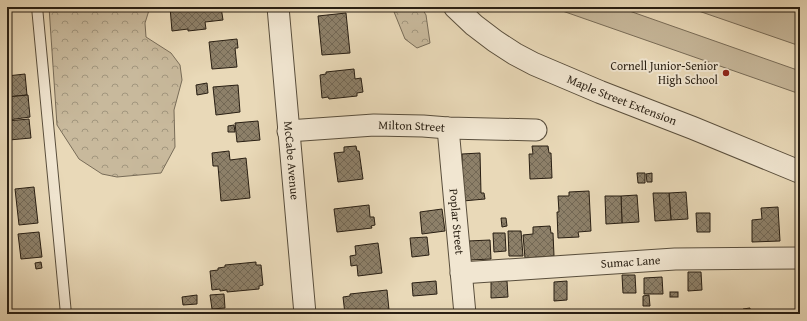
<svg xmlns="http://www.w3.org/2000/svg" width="807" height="321" font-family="'Gentium Book Plus',serif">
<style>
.forest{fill:url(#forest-crowns);stroke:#786c58}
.pitch{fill:#c8b99c;stroke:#786c58}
.building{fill:url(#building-cross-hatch);stroke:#291f13}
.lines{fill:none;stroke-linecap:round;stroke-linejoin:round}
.service-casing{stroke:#594e3c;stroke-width:12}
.minor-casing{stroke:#594e3c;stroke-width:23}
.tertiary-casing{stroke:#594e3c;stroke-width:24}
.service{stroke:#f1e6d1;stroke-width:10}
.minor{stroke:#f1e6d1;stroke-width:21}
.tertiary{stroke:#f1e6d1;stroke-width:22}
.poi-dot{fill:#8f2418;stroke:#f1e6d1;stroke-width:1.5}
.labels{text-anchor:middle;stroke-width:4;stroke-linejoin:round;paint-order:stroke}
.poi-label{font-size:12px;fill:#291f13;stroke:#f1e6d1;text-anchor:end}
.street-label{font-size:12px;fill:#291f13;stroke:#f1e6d1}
</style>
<defs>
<pattern id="forest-crowns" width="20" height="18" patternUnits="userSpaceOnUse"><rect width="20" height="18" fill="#c8b99c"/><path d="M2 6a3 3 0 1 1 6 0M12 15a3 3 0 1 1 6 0" fill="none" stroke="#a2967e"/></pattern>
<pattern id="building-cross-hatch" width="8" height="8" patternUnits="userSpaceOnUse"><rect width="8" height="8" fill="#8d8069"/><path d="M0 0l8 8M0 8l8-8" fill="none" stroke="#736855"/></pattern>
</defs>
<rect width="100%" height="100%" fill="#e9d9b8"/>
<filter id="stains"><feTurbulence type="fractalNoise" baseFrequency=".005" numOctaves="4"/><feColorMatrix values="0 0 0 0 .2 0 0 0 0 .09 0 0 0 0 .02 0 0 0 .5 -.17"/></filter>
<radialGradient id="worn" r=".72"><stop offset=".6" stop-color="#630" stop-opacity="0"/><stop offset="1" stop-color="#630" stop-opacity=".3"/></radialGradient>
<!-- forest -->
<g class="forest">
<polygon points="49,7 150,7 145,23 146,37 171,53 180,65 182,80 174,110 175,147 161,173 117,177 102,174 79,159 57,125"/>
<polygon points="392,7 421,7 426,15 430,43 417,48 405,39"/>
</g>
<!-- pitch -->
<g class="pitch">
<polygon points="551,7 618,7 800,71 800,94"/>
<polygon points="687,7 800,7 800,46"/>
</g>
<!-- building -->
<g class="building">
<polygon points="170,7 221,7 223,20 205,22 206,29 188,31 188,29 172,31"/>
<polygon points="346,13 350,53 322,55 318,16"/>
<polygon points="237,39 238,48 235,48 237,67 212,69 209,42"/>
<polygon points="354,69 355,79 361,78 363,92 357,93 357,96 329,99 328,97 322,98 320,75 326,74 326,72"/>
<polygon points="25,74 27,95 7,97 7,76"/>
<polygon points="207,83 208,93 197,95 196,85"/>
<polygon points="238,85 240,112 216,115 213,87"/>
<polygon points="28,95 30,117 8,120 7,97"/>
<polygon points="29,119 31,138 9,140 7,121"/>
<polygon points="258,121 260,140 237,142 235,123"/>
<polygon points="234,125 235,132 228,132 228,126"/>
<polygon points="356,146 357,151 359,151 363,179 338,182 334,153 344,152 344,147"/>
<polygon points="532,146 548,146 549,153 551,153 552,178 530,179 529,154 533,154"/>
<polygon points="229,151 230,160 246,158 250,198 221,201 218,166 213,166 212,153"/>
<polygon points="480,153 481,193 484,193 485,199 463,201 462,154"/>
<polygon points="637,173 645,173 645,183 638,183"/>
<polygon points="652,173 652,182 647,182 646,174"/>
<polygon points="34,187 38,223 19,225 15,189"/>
<polygon points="589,191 591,231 578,232 579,237 558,238 557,212 559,212 558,196 569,196 569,192"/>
<polygon points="686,192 688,219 671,220 669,193"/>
<polygon points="653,193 669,193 671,220 655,221"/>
<polygon points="637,195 639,222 622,223 621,196"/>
<polygon points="605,196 621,196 622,223 606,224"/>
<polygon points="369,205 370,217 374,217 375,225 371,226 372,228 337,232 334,209"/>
<polygon points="778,207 780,241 752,242 752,220 762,219 761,208"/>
<polygon points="442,209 445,231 422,234 420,212"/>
<polygon points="696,213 710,213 710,232 697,232"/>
<polygon points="501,218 506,218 507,226 502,227"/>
<polygon points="550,226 551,233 553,233 554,256 525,258 523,235 533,234 533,227"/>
<polygon points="508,231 521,231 523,256 509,256"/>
<polygon points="39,232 42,257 21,259 18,234"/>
<polygon points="493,233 505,233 506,251 494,252"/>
<polygon points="427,237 429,255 412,257 410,238"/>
<polygon points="490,240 491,259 470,260 468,241"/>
<polygon points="378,243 382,273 358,276 357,265 351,266 350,256 356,255 355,246"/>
<polygon points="41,262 42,268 36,269 35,263"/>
<polygon points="256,262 256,265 261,265 263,285 259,286 259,289 227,292 227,290 220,291 220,289 212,290 210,271 218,270 218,268 225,267 225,265"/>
<polygon points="688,272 701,272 702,290 688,291"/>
<polygon points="622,275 635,275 636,293 623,293"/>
<polygon points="662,277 663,294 644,294 644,278"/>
<polygon points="436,281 437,294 413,296 412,283"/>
<polygon points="491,281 507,281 508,297 491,298"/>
<polygon points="567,281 567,300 554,301 554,282"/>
<polygon points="387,290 389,310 353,314 352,314 352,313 345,314 343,297 350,296 350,294"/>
<rect x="670" y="292" width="8" height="5"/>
<polygon points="224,294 225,308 212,309 210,295"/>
<polygon points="197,295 197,304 183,305 182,297"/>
<polygon points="649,295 650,306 643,306 643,296"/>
<polygon points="750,308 750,314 743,314 743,309"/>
</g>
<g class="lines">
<defs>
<polyline id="service" points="37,7 66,314"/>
<g id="minor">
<path id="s1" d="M278 7 305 314"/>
<path id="s2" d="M448 128 465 314"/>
<path id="s3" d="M288 131 374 125 423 126 448 128 536 130"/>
<path id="s4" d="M461 273 675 259 800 258"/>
</g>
<g id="tertiary">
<path id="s5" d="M455 7 474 25 495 41 515 54 534 64 600 92 693 128 800 172"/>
</g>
</defs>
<!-- service casing -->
<use href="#service" class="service-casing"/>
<!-- minor casing -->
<use href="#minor" class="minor-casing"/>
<!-- tertiary casing -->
<use href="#tertiary" class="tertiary-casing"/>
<!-- service -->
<use href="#service" class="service"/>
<!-- minor -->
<use href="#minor" class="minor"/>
<!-- tertiary -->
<use href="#tertiary" class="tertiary"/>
</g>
<!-- markers -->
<circle class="poi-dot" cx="726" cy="73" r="4"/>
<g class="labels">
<!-- poi labels -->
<g class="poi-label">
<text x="718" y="70">Cornell Junior-Senior<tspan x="718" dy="14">High School</tspan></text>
</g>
<!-- street labels -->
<g class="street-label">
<text dy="4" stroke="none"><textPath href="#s5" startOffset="193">Maple Street Extension</textPath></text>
<text dy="4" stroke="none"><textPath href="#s3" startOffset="124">Milton Street</textPath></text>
<text dy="4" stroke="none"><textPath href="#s1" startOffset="154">McCabe Avenue</textPath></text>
<text dy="4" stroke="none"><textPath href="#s2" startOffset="94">Poplar Street</textPath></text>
<text dy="4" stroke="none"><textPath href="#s4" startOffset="170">Sumac Lane</textPath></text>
</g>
</g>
<!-- margin -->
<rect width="807" height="321" fill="none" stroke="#e9d9b8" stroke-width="24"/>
<rect x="8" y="8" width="791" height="305" fill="none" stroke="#291f13" stroke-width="2"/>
<rect x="12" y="12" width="783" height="297" fill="none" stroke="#291f13"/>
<rect width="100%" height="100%" filter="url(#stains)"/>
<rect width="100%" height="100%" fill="url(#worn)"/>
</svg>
